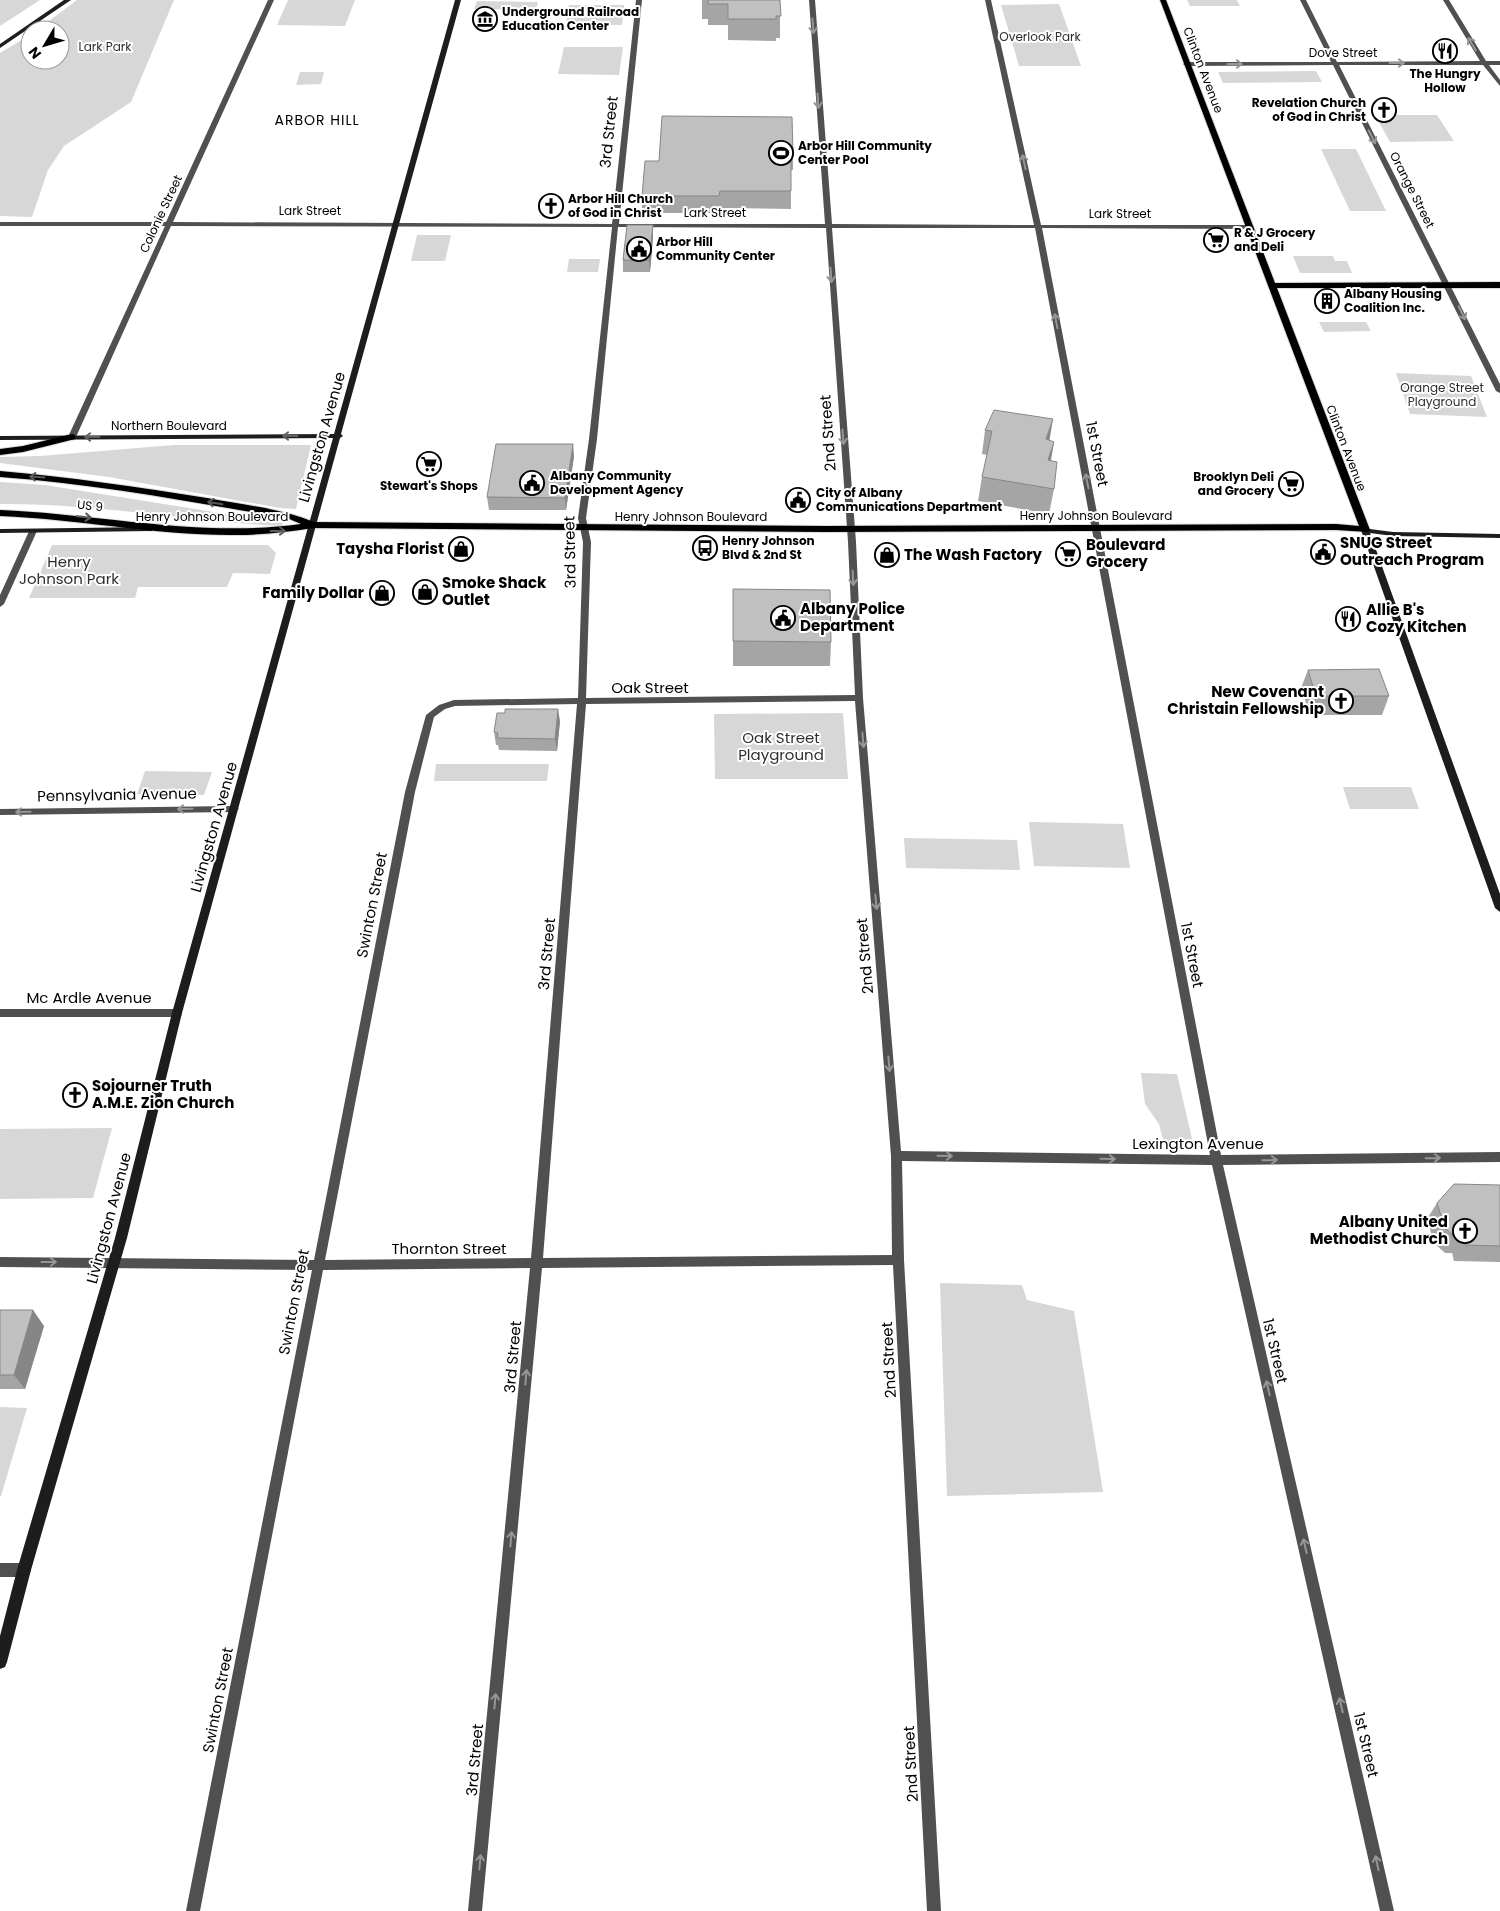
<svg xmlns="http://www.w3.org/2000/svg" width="1500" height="1911" font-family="Poppins,sans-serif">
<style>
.green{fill:#d7d7d7}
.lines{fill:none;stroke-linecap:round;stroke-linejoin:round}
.primary-casing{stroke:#dbdbdb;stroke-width:2}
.street{fill:#505050;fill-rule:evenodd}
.secondary{fill:#1d1d1d;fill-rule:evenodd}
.primary{fill:#000;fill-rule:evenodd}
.wall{fill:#a5a5a5}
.shaded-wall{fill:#868686}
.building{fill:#c0c0c0;stroke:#868686}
.oneway{stroke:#969696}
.oneway2{stroke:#616161}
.oneway3{stroke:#595959}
.labels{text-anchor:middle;stroke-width:4;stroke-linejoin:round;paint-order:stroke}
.far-poi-label{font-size:12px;font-weight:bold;fill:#000;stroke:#fff;text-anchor:start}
.far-park-label{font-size:12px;fill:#2e2e2e;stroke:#fff}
.far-street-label{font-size:12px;fill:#000;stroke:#fff}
.far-neighbourhood-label{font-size:14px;letter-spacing:1px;fill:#000;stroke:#fff}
.street-label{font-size:15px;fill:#000;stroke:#fff}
.poi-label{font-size:15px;font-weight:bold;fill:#000;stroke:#fff;text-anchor:start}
.park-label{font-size:15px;fill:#2e2e2e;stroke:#fff}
</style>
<rect width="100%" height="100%" fill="#fff"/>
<!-- green -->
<g class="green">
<polygon points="0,0 40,0 0,26"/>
<polygon points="77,0 174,0 131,102 64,146 48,170 32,217 0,216 0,53 30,35 30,60 60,60 60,30 37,30"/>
<polygon points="288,0 355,0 345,26 277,25"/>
<polygon points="1187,0 1237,0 1240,6 1190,6"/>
<polygon points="477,1 538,2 536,10 474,9"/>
<polygon points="1059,4 1081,66 1019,66 1001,5"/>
<polygon points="569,5 624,5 622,25 566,25"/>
<polygon points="564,47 623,47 619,75 558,74"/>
<polygon points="1316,71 1322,82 1223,83 1218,72"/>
<polygon points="300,72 324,72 321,84 296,85"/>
<polygon points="1375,115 1437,115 1454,141 1390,142"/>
<polygon points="1321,149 1356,149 1386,211 1350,211"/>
<polygon points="417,235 451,235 445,261 411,261"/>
<polygon points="1293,256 1333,256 1335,261 1347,261 1352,273 1300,273"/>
<polygon points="569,259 600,259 598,272 567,272"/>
<polygon points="1319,322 1366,322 1371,331 1324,332"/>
<polygon points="1396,373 1471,376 1487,417 1410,414"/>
<polygon points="174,445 311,445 296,509 280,508 109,477 0,463 0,457 40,456"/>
<path d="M0 482 45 485 283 523 281 526C187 521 94 503 0 504Z"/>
<polygon points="52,545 268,545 276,553 270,574 233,573 227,587 138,587 135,598 29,598"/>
<polygon points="843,713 848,779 715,779 714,714"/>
<polygon points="436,764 549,764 547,781 434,781"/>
<polygon points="145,771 212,772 204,795 137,794"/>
<polygon points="1343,787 1411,787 1419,809 1350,809"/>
<polygon points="1029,822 1123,824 1130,868 1034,866"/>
<polygon points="904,838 1017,840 1020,870 906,868"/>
<polygon points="1141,1073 1177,1074 1193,1143 1164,1143 1159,1124 1145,1104"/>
<polygon points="112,1128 93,1198 0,1199 0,1129"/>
<polygon points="940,1283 1022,1285 1027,1300 1074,1311 1103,1492 947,1496"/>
<polygon points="0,1407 27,1408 1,1496 0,1496"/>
</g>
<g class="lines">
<defs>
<g id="primary">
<path d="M1160 0H1166L1275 283 1500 282V288H1277L1370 530 1368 532 1336 530 824 532 313 528C288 532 263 535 237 535 158 536 79 519 0 516V510C100 514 201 538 301 524L287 518C191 502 97 484 0 477V471C70 477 138 487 207 498 243 505 280 508 314 522L824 526 1336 524 1359 526Z"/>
<polygon points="72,434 75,435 75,439 23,452 0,455 0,449 23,446"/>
</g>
</defs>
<!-- primary casing -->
<use href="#primary" class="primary-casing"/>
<!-- street -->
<g class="street">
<path d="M268 0H274L173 222 612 224 636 0H642L619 224H825L809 0H815L832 224 1034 225 985 0H991L1041 225H1251L1254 227 1251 229 1042 228 1221 1155 1500 1152V1162L1223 1165 1394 1911H1380L1212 1165 902 1161 904 1260 941 1911H927L893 1265 542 1268 482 1911H468L530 1268 323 1270 200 1911H186L312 1270 0 1267V1257L314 1260 405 792 426 715 439 705 454 700 578 698 583 542 578 518 589 439 612 227 171 226 76 437 75 439H69L68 437 165 226H0V222H166ZM618 227 826 228 848 542 855 695 586 698 591 542 586 518 597 439ZM832 228H1035L1210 1155 901 1151 863 698 856 542ZM855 701 891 1156 892 1255 543 1258 586 704ZM577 704 531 1258 325 1260 415 792 434 717 445 709 455 706Z"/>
<polygon points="1300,0 1306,0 1337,62 1480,61 1443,0 1449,0 1486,61 1500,61 1500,65 1489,65 1500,80 1500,86 1483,65 1339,65 1500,384 1500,393 1496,391 1333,65 1186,66 1183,64 1186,62 1331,62"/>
<polygon points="30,529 36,529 37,531 4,604 0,607 0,595"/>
<polygon points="234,806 239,809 234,812 0,815 0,809"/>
<polygon points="0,1009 177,1009 181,1010 182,1013 181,1016 177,1017 0,1017"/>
<polygon points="0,1563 24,1563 29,1565 31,1570 29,1575 24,1577 0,1577"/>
</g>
<!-- secondary -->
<g class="secondary">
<polygon points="64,0 71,0 0,48 0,44"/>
<polygon points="455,0 461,0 341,434 343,436 340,438 182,1013 127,1238 31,1570 7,1662 5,1667 0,1669 0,1636 17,1570 115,1238 172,1013 333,438 0,440 0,436 334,434"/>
<polygon points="149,527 152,527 152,531 0,533 0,529"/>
<polygon points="1362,528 1393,532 1500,534 1500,538 1393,536 1370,533 1500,894 1500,912 1495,908 1361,530"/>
</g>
<!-- primary -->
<use href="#primary" class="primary"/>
</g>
<!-- wall -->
<g class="wall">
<polygon points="702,0 780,0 780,38 776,38 776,41 728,40 728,25 708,25 708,19 702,19"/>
<polygon points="793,153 793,170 791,170 791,209 720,208 720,213 642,213 642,196 659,161"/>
<polygon points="653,225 653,237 650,272 623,272 623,260"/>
<polygon points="985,430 1049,440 1054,489 1049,514 978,501 982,477 987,455 982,454"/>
<polygon points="574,456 566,510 489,510 487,497"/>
<polygon points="733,641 831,642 830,666 733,666"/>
<polygon points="1308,670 1389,696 1382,715 1310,715 1301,688"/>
<polygon points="560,721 557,751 499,750 498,745 496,745 494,732"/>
<polygon points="1500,1185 1500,1262 1454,1261 1452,1253 1445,1253 1434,1243 1427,1219 1437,1203"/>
<polygon points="0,1310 44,1326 25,1389 0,1389"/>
</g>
<!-- shaded-wall -->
<g class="shaded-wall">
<polygon points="653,225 653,237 650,272 649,260"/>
<polygon points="1053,419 1049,443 1046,439"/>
<polygon points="1054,442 1050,466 1048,460"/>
<polygon points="573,444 574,456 566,510 565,498"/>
<polygon points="558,709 560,721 557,751 555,739"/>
<polygon points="33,1310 44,1326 25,1389 14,1375"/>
</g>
<!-- building -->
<g class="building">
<polygon points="708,0 780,0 781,16 776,16 776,19 728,19 728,4 708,4"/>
<polygon points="662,116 792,117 793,153 791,153 791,191 720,191 719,196 642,196 645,161 659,161"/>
<polygon points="627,225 653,225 649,260 623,260"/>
<polygon points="994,410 1053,419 1046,439 1054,442 1048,460 1057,462 1054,489 982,477 992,431 985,430"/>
<polygon points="496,444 573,444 565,498 487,497"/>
<polygon points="733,589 830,590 831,642 733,641"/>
<polygon points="1379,669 1389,696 1316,696 1308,670"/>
<polygon points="505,709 558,709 555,739 497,738 498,733 494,732 497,713 505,713"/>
<polygon points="1454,1184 1500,1185 1500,1246 1465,1245 1462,1237 1455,1237 1445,1228 1437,1203"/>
<polygon points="0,1310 33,1310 14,1375 0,1375"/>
</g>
<!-- one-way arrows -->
<defs><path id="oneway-shaft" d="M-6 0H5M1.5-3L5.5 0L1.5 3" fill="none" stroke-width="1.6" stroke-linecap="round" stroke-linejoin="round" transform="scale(1.25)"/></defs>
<g class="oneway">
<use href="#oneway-shaft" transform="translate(813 26) rotate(86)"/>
<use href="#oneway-shaft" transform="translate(1472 44) rotate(-121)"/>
<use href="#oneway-shaft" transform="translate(1397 63)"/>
<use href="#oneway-shaft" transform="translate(1235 64)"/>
<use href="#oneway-shaft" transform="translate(818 101) rotate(86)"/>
<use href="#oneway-shaft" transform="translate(1372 137) rotate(63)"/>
<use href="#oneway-shaft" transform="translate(1024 162) rotate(-102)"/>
<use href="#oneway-shaft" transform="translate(831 275) rotate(86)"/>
<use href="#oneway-shaft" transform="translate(1462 313) rotate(64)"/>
<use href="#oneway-shaft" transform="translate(1056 321) rotate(-101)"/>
<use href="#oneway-shaft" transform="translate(843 437) rotate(86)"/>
<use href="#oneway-shaft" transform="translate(1087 481) rotate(-101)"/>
<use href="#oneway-shaft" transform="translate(853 578) rotate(87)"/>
<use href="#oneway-shaft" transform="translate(863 740) rotate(85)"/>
<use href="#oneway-shaft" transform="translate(185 809) rotate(179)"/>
<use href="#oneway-shaft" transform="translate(23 812) rotate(179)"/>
<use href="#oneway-shaft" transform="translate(876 902) rotate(85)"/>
<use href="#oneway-shaft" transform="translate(889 1064) rotate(85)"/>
<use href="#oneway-shaft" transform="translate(945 1156) rotate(1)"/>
<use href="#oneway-shaft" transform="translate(1433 1158) rotate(-1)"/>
<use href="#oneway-shaft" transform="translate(1108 1159) rotate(1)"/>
<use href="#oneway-shaft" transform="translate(1270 1160) rotate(-1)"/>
<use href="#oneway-shaft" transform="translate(49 1262)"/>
<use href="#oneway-shaft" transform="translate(526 1377) rotate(-85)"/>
<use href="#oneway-shaft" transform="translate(1268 1388) rotate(-103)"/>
<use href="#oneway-shaft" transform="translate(511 1539) rotate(-85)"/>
<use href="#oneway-shaft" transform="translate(1305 1546) rotate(-103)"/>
<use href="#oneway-shaft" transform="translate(495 1701) rotate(-85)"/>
<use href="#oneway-shaft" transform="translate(1341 1705) rotate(-103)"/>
<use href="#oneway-shaft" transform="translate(480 1862) rotate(-85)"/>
<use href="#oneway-shaft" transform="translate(1377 1863) rotate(-102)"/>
</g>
<g class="oneway2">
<use href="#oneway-shaft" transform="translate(290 436) rotate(180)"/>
<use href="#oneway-shaft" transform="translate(92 437) rotate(180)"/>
</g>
<g class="oneway3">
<use href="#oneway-shaft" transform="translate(37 477) rotate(-176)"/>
<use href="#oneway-shaft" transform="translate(215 503) rotate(-170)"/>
<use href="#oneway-shaft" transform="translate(84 517) rotate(6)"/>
<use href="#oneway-shaft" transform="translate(278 531)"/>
</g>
<!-- icons -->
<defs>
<symbol id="museum-ring" viewBox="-11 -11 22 22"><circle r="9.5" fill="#fff" stroke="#000" stroke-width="1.5"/><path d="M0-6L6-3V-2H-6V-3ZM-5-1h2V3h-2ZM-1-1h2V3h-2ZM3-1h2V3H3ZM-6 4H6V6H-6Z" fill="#000"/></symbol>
<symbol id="restaurant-ring" viewBox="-11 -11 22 22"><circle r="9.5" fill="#fff" stroke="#000" stroke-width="1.5"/><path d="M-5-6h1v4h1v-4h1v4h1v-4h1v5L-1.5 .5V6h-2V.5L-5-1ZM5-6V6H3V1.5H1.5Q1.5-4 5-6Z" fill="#000"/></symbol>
<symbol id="church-ring" viewBox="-11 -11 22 22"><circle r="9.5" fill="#fff" stroke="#000" stroke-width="1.5"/><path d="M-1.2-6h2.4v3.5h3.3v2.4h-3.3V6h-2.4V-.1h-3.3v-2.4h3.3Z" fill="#000"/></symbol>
<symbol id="stadium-ring" viewBox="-11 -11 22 22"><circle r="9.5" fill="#fff" stroke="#000" stroke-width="1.5"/><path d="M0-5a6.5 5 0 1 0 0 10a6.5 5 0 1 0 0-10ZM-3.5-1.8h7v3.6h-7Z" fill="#000"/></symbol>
<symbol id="supermarket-ring" viewBox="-11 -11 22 22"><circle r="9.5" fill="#fff" stroke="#000" stroke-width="1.5"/><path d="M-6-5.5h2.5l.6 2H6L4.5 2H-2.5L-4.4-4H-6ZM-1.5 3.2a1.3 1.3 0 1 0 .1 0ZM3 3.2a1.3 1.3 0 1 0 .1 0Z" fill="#000"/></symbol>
<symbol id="civic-ring" viewBox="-11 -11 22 22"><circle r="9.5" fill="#fff" stroke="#000" stroke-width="1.5"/><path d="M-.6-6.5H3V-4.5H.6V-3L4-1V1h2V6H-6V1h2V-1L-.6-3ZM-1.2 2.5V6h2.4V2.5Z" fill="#000"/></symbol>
<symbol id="building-ring" viewBox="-11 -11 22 22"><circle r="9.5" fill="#fff" stroke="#000" stroke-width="1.5"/><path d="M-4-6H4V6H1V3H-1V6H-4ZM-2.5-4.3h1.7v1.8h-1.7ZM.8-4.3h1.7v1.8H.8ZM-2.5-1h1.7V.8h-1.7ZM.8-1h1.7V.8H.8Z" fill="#000"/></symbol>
<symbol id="bus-ring" viewBox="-11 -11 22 22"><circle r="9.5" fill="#fff" stroke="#000" stroke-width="1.5"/><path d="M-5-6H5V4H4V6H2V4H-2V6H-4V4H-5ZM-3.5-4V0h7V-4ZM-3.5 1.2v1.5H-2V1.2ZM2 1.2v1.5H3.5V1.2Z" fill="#000"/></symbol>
<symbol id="shop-ring" viewBox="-11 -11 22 22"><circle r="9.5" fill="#fff" stroke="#000" stroke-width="1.5"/><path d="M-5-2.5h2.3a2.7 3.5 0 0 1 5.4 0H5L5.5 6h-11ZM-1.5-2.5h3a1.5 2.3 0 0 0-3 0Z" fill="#000"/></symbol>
</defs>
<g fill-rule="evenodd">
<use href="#museum-ring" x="471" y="5" width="28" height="28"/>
<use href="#restaurant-ring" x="1431" y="37" width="28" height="28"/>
<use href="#church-ring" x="1370" y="96" width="28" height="28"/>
<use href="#stadium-ring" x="767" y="139" width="28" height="28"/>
<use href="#church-ring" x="537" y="192" width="28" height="28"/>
<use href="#supermarket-ring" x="1202" y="226" width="28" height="28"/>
<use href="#civic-ring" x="625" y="235" width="28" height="28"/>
<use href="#building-ring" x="1313" y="287" width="28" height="28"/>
<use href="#supermarket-ring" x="415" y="450" width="28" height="28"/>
<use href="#civic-ring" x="518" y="469" width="28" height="28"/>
<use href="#supermarket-ring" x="1277" y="470" width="28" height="28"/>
<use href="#civic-ring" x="784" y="486" width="28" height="28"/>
<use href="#bus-ring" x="691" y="534" width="28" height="28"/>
<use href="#shop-ring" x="447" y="535" width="28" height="28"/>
<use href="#civic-ring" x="1309" y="538" width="28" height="28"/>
<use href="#supermarket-ring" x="1054" y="540" width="28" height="28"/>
<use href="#shop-ring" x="873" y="541" width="28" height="28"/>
<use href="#shop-ring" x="411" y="578" width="28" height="28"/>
<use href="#shop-ring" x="368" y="579" width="28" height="28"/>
<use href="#civic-ring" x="769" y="604" width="28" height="28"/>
<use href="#restaurant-ring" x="1334" y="605" width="28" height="28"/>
<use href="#church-ring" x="1327" y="687" width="28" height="28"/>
<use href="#church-ring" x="61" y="1081" width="28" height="28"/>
<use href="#church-ring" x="1451" y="1217" width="28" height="28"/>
</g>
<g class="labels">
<!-- far-poi labels -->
<g class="far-poi-label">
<text x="502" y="16">Underground Railroad<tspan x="502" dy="14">Education Center</tspan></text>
<text x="1445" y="78" text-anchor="middle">The Hungry<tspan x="1445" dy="14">Hollow</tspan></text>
<text x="1366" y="107" text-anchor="end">Revelation Church<tspan x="1366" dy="14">of God in Christ</tspan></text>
<text x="798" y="150">Arbor Hill Community<tspan x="798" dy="14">Center Pool</tspan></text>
<text x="568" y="203">Arbor Hill Church<tspan x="568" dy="14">of God in Christ</tspan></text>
<text x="1234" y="237">R &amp; J Grocery<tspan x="1234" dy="14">and Deli</tspan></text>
<text x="656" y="246">Arbor Hill<tspan x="656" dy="14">Community Center</tspan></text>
<text x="1344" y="298">Albany Housing<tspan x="1344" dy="14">Coalition Inc.</tspan></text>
<text x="550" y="480">Albany Community<tspan x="550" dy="14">Development Agency</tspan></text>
<text x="1274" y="481" text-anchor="end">Brooklyn Deli<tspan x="1274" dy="14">and Grocery</tspan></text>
<text x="429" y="490" text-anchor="middle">Stewart's Shops</text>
<text x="816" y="497">City of Albany<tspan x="816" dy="14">Communications Department</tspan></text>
<text x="722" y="545">Henry Johnson<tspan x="722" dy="14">Blvd &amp; 2nd St</tspan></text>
</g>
<!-- far-park labels -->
<g class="far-park-label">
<text x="1040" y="41">Overlook Park</text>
<text x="105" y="51">Lark Park</text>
<text x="1442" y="392">Orange Street<tspan x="1442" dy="14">Playground</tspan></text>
</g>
<!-- far-street labels -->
<g class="far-street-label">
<text x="1343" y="57">Dove Street</text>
<text transform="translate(1203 70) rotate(69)" y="4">Clinton Avenue</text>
<text transform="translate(1412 190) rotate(63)" y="4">Orange Street</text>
<text x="310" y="215">Lark Street</text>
<text x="715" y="217">Lark Street</text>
<text transform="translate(161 214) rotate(-65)" y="4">Colonie Street</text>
<text x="1120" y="218">Lark Street</text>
<text x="169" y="430">Northern Boulevard</text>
<text transform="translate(1346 448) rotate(69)" y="4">Clinton Avenue</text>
<text transform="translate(90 506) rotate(6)" y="4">US 9</text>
<text x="1096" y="520">Henry Johnson Boulevard</text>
<text x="212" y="521">Henry Johnson Boulevard</text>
<text x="691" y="521">Henry Johnson Boulevard</text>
</g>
<!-- far-neighbourhood labels -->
<g class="far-neighbourhood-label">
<text x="317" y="125">ARBOR HILL</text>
</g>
<!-- street labels -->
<g class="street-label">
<text transform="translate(609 132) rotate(-84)" y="5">3rd Street</text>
<text transform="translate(828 433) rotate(-94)" y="5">2nd Street</text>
<text transform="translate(322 437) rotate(-74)" y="5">Livingston Avenue</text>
<text transform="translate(1097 454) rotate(79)" y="5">1st Street</text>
<text transform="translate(570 552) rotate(-91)" y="5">3rd Street</text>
<text x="650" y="693">Oak Street</text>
<text transform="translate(117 795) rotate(-1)" y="5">Pennsylvania Avenue</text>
<text transform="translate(214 827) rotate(-74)" y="5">Livingston Avenue</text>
<text transform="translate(372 905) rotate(-79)" y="5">Swinton Street</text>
<text transform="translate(547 954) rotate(-85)" y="5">3rd Street</text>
<text transform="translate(1192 955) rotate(79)" y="5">1st Street</text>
<text transform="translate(865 956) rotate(-95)" y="5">2nd Street</text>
<text x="89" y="1003">Mc Ardle Avenue</text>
<text x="1198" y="1149">Lexington Avenue</text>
<text transform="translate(109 1218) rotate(-75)" y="5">Livingston Avenue</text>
<text x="449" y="1254">Thornton Street</text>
<text transform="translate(294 1302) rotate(-79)" y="5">Swinton Street</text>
<text transform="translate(1275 1351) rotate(77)" y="5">1st Street</text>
<text transform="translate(513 1357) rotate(-85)" y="5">3rd Street</text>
<text transform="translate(889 1360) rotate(-93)" y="5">2nd Street</text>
<text transform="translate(218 1700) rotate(-79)" y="5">Swinton Street</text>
<text transform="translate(1366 1745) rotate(77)" y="5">1st Street</text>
<text transform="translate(475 1760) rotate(-85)" y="5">3rd Street</text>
<text transform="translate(911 1764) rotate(-93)" y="5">2nd Street</text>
</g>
<!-- poi labels -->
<g class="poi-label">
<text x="1340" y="548">SNUG Street<tspan x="1340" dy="17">Outreach Program</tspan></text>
<text x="1086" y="550">Boulevard<tspan x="1086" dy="17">Grocery</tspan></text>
<text x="444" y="554" text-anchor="end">Taysha Florist</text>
<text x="904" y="560">The Wash Factory</text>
<text x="442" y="588">Smoke Shack<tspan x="442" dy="17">Outlet</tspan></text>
<text x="364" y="598" text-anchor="end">Family Dollar</text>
<text x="800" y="614">Albany Police<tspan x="800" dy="17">Department</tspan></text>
<text x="1366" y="615">Allie B's<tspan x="1366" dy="17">Cozy Kitchen</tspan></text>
<text x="1324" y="697" text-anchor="end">New Covenant<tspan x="1324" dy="17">Christain Fellowship</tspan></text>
<text x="92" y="1091">Sojourner Truth<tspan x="92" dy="17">A.M.E. Zion Church</tspan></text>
<text x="1448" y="1227" text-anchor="end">Albany United<tspan x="1448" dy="17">Methodist Church</tspan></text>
</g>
<!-- park labels -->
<g class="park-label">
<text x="69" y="567">Henry<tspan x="69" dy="17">Johnson Park</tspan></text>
<text x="781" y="743">Oak Street<tspan x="781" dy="17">Playground</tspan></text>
</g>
</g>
<!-- north arrow -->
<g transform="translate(45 45) rotate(232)"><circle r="24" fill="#ffffff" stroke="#999999"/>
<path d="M0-4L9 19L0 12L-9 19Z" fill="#000000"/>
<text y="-8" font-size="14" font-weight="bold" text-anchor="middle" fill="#000000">N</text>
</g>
</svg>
